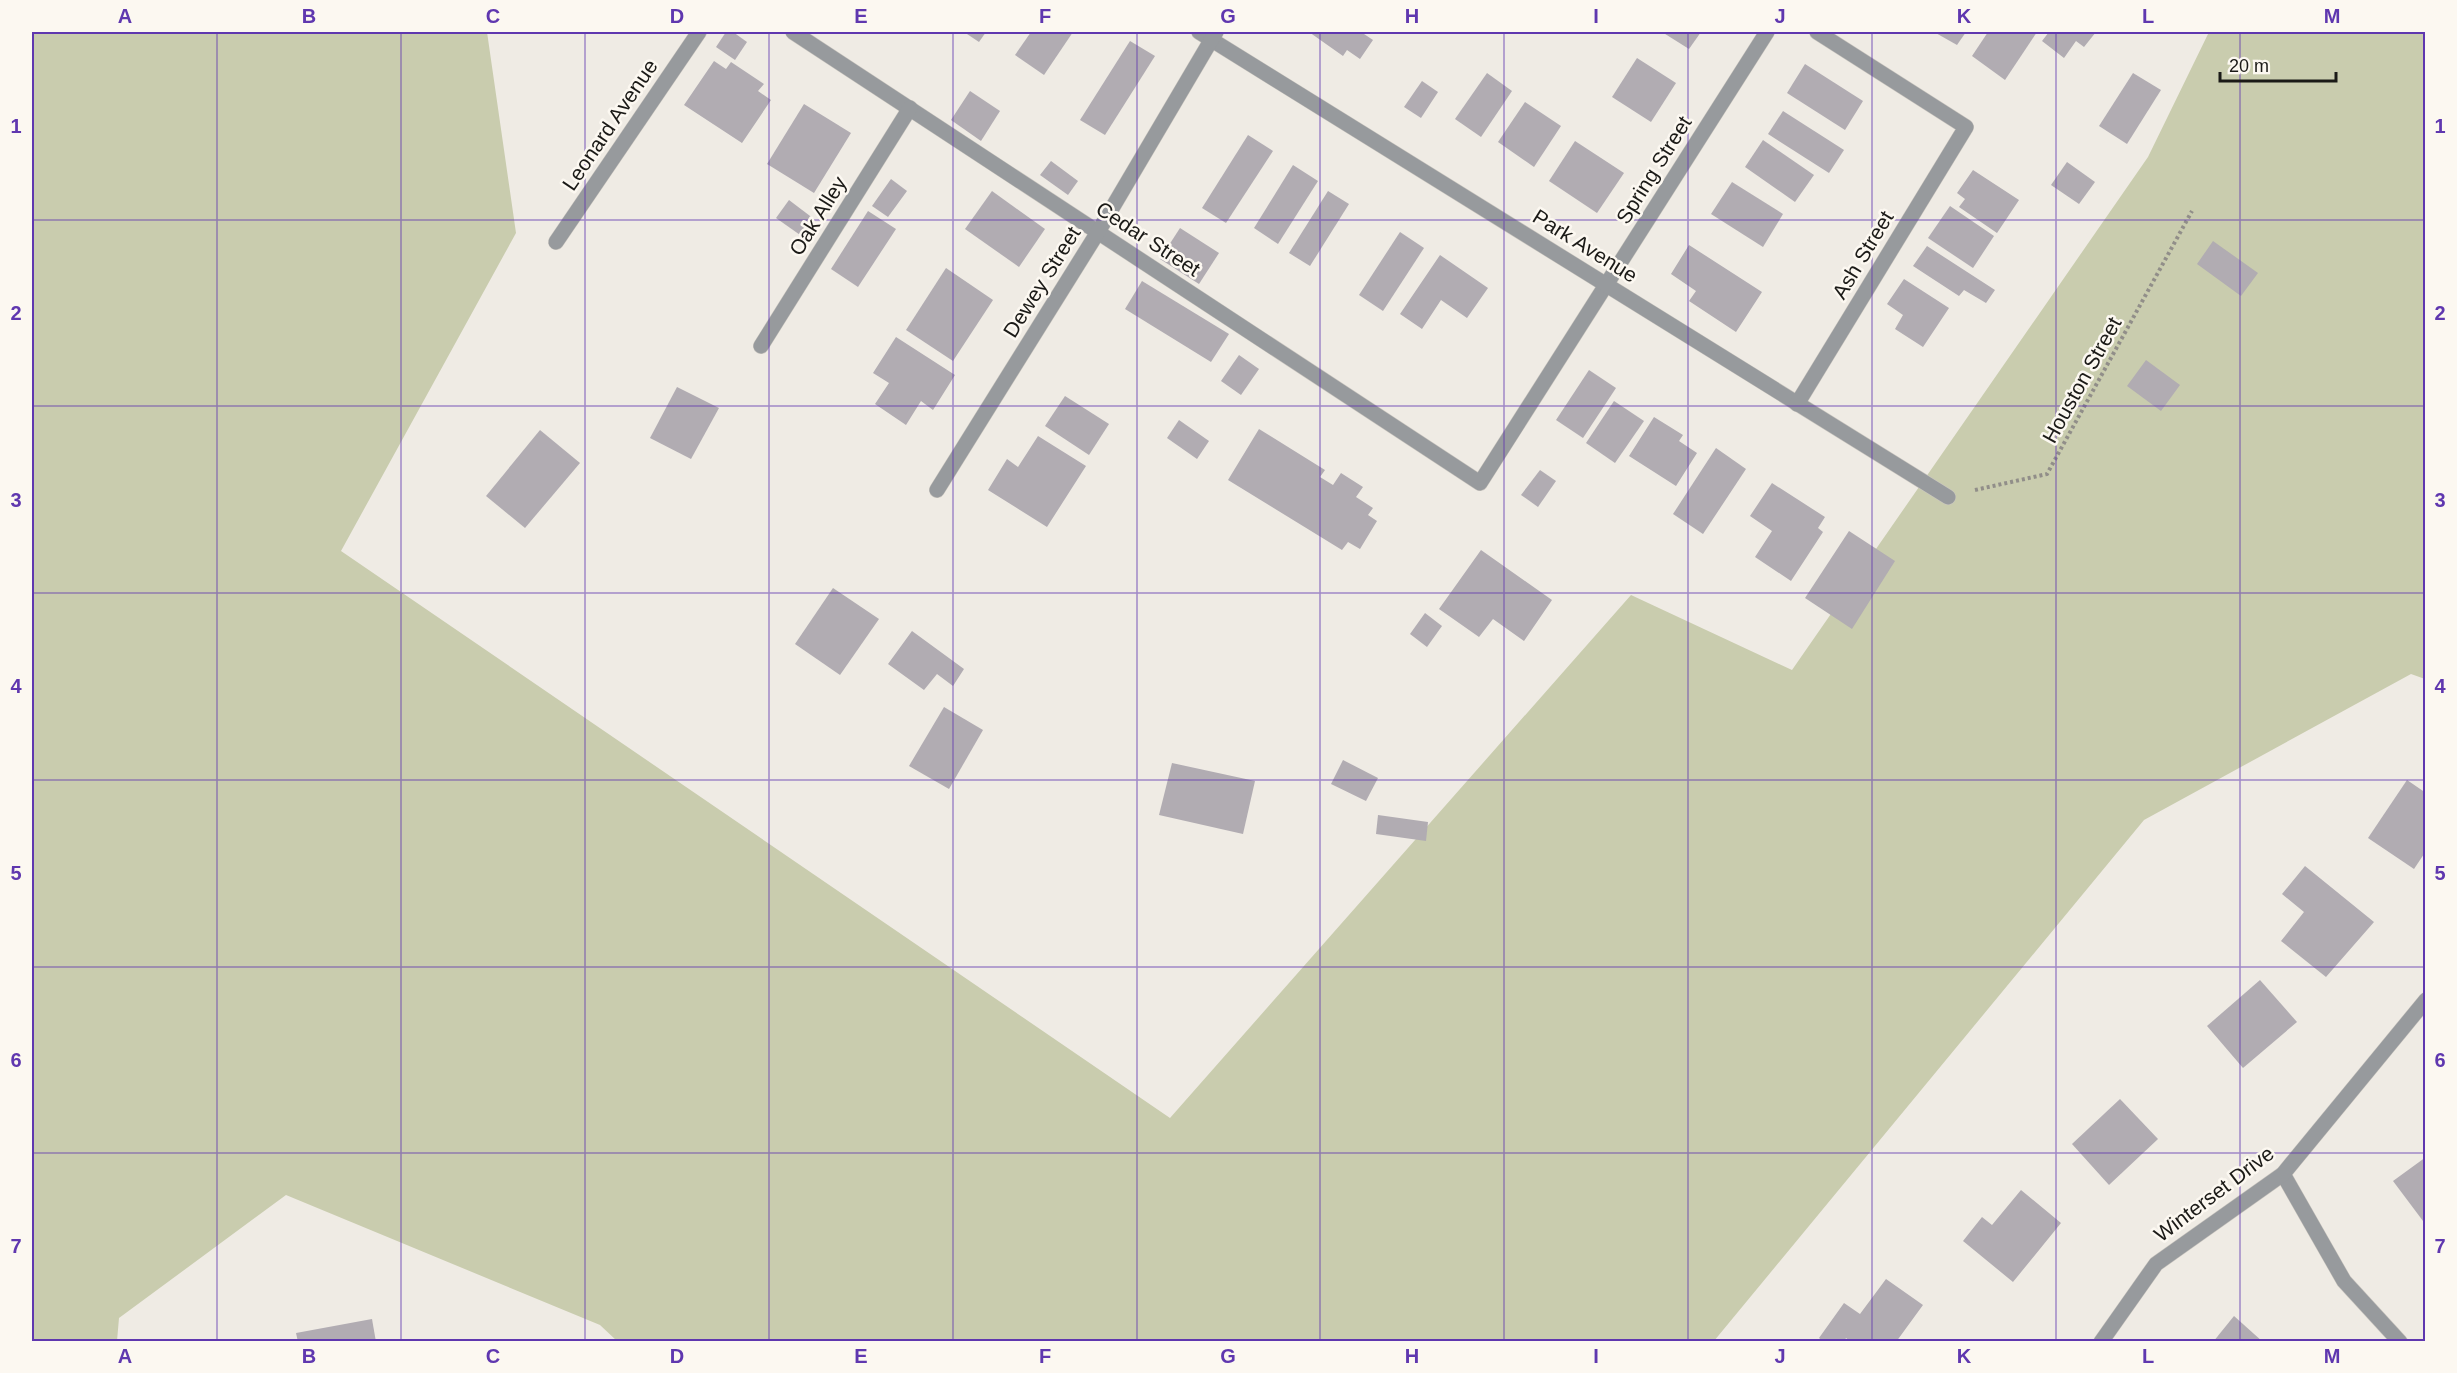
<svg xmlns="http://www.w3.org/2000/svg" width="2457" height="1373" font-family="Arial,sans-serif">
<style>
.green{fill:#c9ccae}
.building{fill:#b1acb2}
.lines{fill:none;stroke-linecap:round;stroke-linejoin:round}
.minor-casing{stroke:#c9c5bf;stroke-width:16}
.path{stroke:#918e89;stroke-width:4;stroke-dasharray:3 3;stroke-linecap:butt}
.minor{stroke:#979a9d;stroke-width:15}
.grid{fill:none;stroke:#5f37af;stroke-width:1.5;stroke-opacity:0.55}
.labels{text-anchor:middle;stroke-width:5;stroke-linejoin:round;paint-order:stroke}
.street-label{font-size:21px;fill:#1b1a17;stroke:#fcf8f1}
.neatline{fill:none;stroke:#5f37af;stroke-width:2}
.grid-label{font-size:20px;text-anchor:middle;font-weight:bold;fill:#5f37af}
</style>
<rect width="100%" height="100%" fill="#efebe4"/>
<!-- green -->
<polygon class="green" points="32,32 487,32 516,233 341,551 1170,1118 1631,595 1792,670 2148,157 2209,32 2425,32 2425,679 2411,674 2144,820 1714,1341 617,1341 600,1325 286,1195 119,1318 117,1341 32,1341"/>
<!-- building -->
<g class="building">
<polygon points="726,32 733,32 747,42 735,60 716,47"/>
<polygon points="964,32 986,32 979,42"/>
<polygon points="1031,32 1073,32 1044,75 1015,55"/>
<polygon points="1309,32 1361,32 1373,40 1360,59 1347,50 1343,56"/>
<polygon points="1662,32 1701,32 1689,49"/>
<polygon points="1934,32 1966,32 1957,45"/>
<polygon points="1988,32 2037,32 2005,80 1972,56"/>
<polygon points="2049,32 2096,32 2084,47 2076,41 2064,58 2042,41"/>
<polygon points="1130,41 1155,56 1105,135 1080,120"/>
<polygon points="1637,58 1676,83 1651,122 1612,97"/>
<polygon points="714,61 726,69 731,62 764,84 758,91 771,100 742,143 684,105"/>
<polygon points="1805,64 1863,101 1845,130 1787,93"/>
<polygon points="1487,73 1512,91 1481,137 1455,119"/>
<polygon points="2133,73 2161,90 2127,144 2099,126"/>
<polygon points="1422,81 1438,92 1421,118 1404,107"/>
<polygon points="970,91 1000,111 981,141 951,120"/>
<polygon points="1525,102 1561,126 1534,167 1498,142"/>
<polygon points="804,104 851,133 814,193 767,164"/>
<polygon points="1783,111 1844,150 1829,173 1768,134"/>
<polygon points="1248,135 1273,151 1226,223 1202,208"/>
<polygon points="1763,140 1814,175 1795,202 1745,167"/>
<polygon points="1575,141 1624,173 1597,213 1549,181"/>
<polygon points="1051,161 1078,181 1068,195 1040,175"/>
<polygon points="2067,162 2095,182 2079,204 2051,185"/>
<polygon points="1293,165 1318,181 1278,244 1254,228"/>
<polygon points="1973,170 2019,200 1997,233 1959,207 1965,199 1957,193"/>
<polygon points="891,179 907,191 888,217 872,206"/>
<polygon points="1732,182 1783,214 1763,247 1711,214"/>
<polygon points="992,191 1045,229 1019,267 965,229"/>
<polygon points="1328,191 1349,204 1310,266 1289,253"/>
<polygon points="789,200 814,219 803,237 776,218"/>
<polygon points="1950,206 1994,236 1973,268 1928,238"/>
<polygon points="868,211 896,229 858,287 831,269"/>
<polygon points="1180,228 1219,253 1199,284 1160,259"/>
<polygon points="1400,232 1424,248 1383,311 1359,295"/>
<polygon points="2213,241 2258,273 2241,296 2197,264"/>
<polygon points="1689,245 1762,292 1736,332 1689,301 1696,291 1671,274"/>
<polygon points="1927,246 1995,290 1986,303 1964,290 1959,296 1913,266"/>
<polygon points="1440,255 1488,288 1467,318 1441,300 1422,329 1400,314"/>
<polygon points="946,268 993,300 953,361 906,330"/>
<polygon points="1904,279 1949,308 1923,347 1895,329 1903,315 1887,304"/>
<polygon points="1142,281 1229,334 1211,362 1125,309"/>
<polygon points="896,337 955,375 933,410 921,401 906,425 875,404 889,383 873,373"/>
<polygon points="1239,355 1259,369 1241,395 1221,381"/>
<polygon points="2146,360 2180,385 2161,411 2127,386"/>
<polygon points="1589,370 1616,388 1583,438 1556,420"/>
<polygon points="677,387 719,408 691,459 650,438"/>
<polygon points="1065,396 1109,424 1089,455 1045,426"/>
<polygon points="1614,401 1644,421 1615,463 1586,443"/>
<polygon points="1654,417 1683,435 1679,441 1697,453 1676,486 1629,456"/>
<polygon points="1179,420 1209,441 1197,459 1167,438"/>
<polygon points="1259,429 1325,470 1320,477 1333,485 1341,473 1363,487 1356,497 1373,508 1368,515 1377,521 1360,549 1348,542 1342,550 1228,480"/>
<polygon points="540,430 580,463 525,528 486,496"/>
<polygon points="1038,436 1086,466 1047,527 988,490 1007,459 1018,467"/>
<polygon points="1716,448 1746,469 1703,534 1673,514"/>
<polygon points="1540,470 1556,481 1538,507 1521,495"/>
<polygon points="1772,483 1825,517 1818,528 1823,532 1791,581 1755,557 1772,531 1750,516"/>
<polygon points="1849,531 1895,561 1852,629 1805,598"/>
<polygon points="1481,550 1552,600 1524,641 1493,619 1479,637 1439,609"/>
<polygon points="833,588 879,619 840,675 795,644"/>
<polygon points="1425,613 1442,626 1427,647 1410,634"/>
<polygon points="912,631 964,669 953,686 937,674 924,690 888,664"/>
<polygon points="944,707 983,730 949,789 909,766"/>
<polygon points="1343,760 1378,778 1366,801 1331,784"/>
<polygon points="1172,763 1255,781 1243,834 1159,815"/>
<polygon points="2407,780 2426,793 2426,851 2414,869 2368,838"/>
<polygon points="1378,815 1428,822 1426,841 1376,834"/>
<polygon points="2305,866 2374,922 2326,977 2281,941 2304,912 2282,894"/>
<polygon points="2260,980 2297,1022 2243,1068 2207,1026"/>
<polygon points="2120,1099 2158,1139 2109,1185 2072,1144"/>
<polygon points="2426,1157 2426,1225 2393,1181"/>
<polygon points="2021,1190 2061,1223 2013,1282 1963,1241 1982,1217 1992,1225"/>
<polygon points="1886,1279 1923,1305 1896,1342 1851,1342 1846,1338 1844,1342 1824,1342 1819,1338 1844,1303 1860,1314"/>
<polygon points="2234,1316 2263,1342 2213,1342"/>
<polygon points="372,1319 376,1342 298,1342 296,1333"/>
</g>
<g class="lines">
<defs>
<g id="minor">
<polyline points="793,32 1480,483 1767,32"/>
<polyline points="1199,32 1948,497"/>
<polyline points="556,242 699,32"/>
<polyline points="761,346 910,108"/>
<polyline points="1797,404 1966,127 1817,32"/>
<polyline points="937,490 1098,232 1216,32"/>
<polyline points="2283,1174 2344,1281 2400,1342"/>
<polyline points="2101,1342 2156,1264 2283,1174 2426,1000"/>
</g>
</defs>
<!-- minor casing -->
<use href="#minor" class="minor-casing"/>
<!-- path -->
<polyline class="path" points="1975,490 2047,474 2192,211"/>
<!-- minor -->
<use href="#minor" class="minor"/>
</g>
<!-- grid -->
<path class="grid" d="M217 32V1342M401 32V1342M585 32V1342M769 32V1342M953 32V1342M1137 32V1342M1320 32V1342M1504 32V1342M1688 32V1342M1872 32V1342M2056 32V1342M2240 32V1342M32 220H2426M32 406H2426M32 593H2426M32 780H2426M32 967H2426M32 1153H2426"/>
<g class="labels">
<!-- street labels -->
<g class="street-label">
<text transform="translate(610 125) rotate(-56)" y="7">Leonard Avenue</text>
<text transform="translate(1654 170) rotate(-58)" y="7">Spring Street</text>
<text transform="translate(818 216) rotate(-58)" y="7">Oak Alley</text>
<text transform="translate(1148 239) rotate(33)" y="7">Cedar Street</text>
<text transform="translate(1585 246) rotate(32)" y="7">Park Avenue</text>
<text transform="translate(1863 255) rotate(-59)" y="7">Ash Street</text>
<text transform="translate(1042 282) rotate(-58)" y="7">Dewey Street</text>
<text transform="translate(2082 380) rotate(-61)" y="7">Houston Street</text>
<text transform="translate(2214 1194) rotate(-37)" y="7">Winterset Drive</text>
</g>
</g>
<!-- border -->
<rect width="2457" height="1373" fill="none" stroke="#fcf8f1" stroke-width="66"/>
<!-- scale -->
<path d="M2220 72v9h116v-9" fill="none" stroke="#1b1a17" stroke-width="3"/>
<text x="2229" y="72" font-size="18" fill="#1b1a17" stroke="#fcf8f1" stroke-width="4.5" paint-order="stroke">20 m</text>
<rect x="33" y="33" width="2391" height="1307" class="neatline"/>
<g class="grid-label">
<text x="125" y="23">A</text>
<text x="309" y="23">B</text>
<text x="493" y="23">C</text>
<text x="677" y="23">D</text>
<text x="861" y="23">E</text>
<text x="1045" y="23">F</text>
<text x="1228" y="23">G</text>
<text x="1412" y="23">H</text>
<text x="1596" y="23">I</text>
<text x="1780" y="23">J</text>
<text x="1964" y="23">K</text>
<text x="2148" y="23">L</text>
<text x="2332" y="23">M</text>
<text x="16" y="133">1</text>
<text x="2440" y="133">1</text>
<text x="16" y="320">2</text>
<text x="2440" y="320">2</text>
<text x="16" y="507">3</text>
<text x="2440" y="507">3</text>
<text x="16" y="693">4</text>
<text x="2440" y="693">4</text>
<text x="16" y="880">5</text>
<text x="2440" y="880">5</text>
<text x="16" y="1067">6</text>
<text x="2440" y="1067">6</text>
<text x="16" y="1253">7</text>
<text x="2440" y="1253">7</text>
<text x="125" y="1363">A</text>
<text x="309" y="1363">B</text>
<text x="493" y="1363">C</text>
<text x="677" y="1363">D</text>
<text x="861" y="1363">E</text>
<text x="1045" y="1363">F</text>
<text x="1228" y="1363">G</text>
<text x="1412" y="1363">H</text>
<text x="1596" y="1363">I</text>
<text x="1780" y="1363">J</text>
<text x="1964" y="1363">K</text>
<text x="2148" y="1363">L</text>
<text x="2332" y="1363">M</text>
</g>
</svg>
